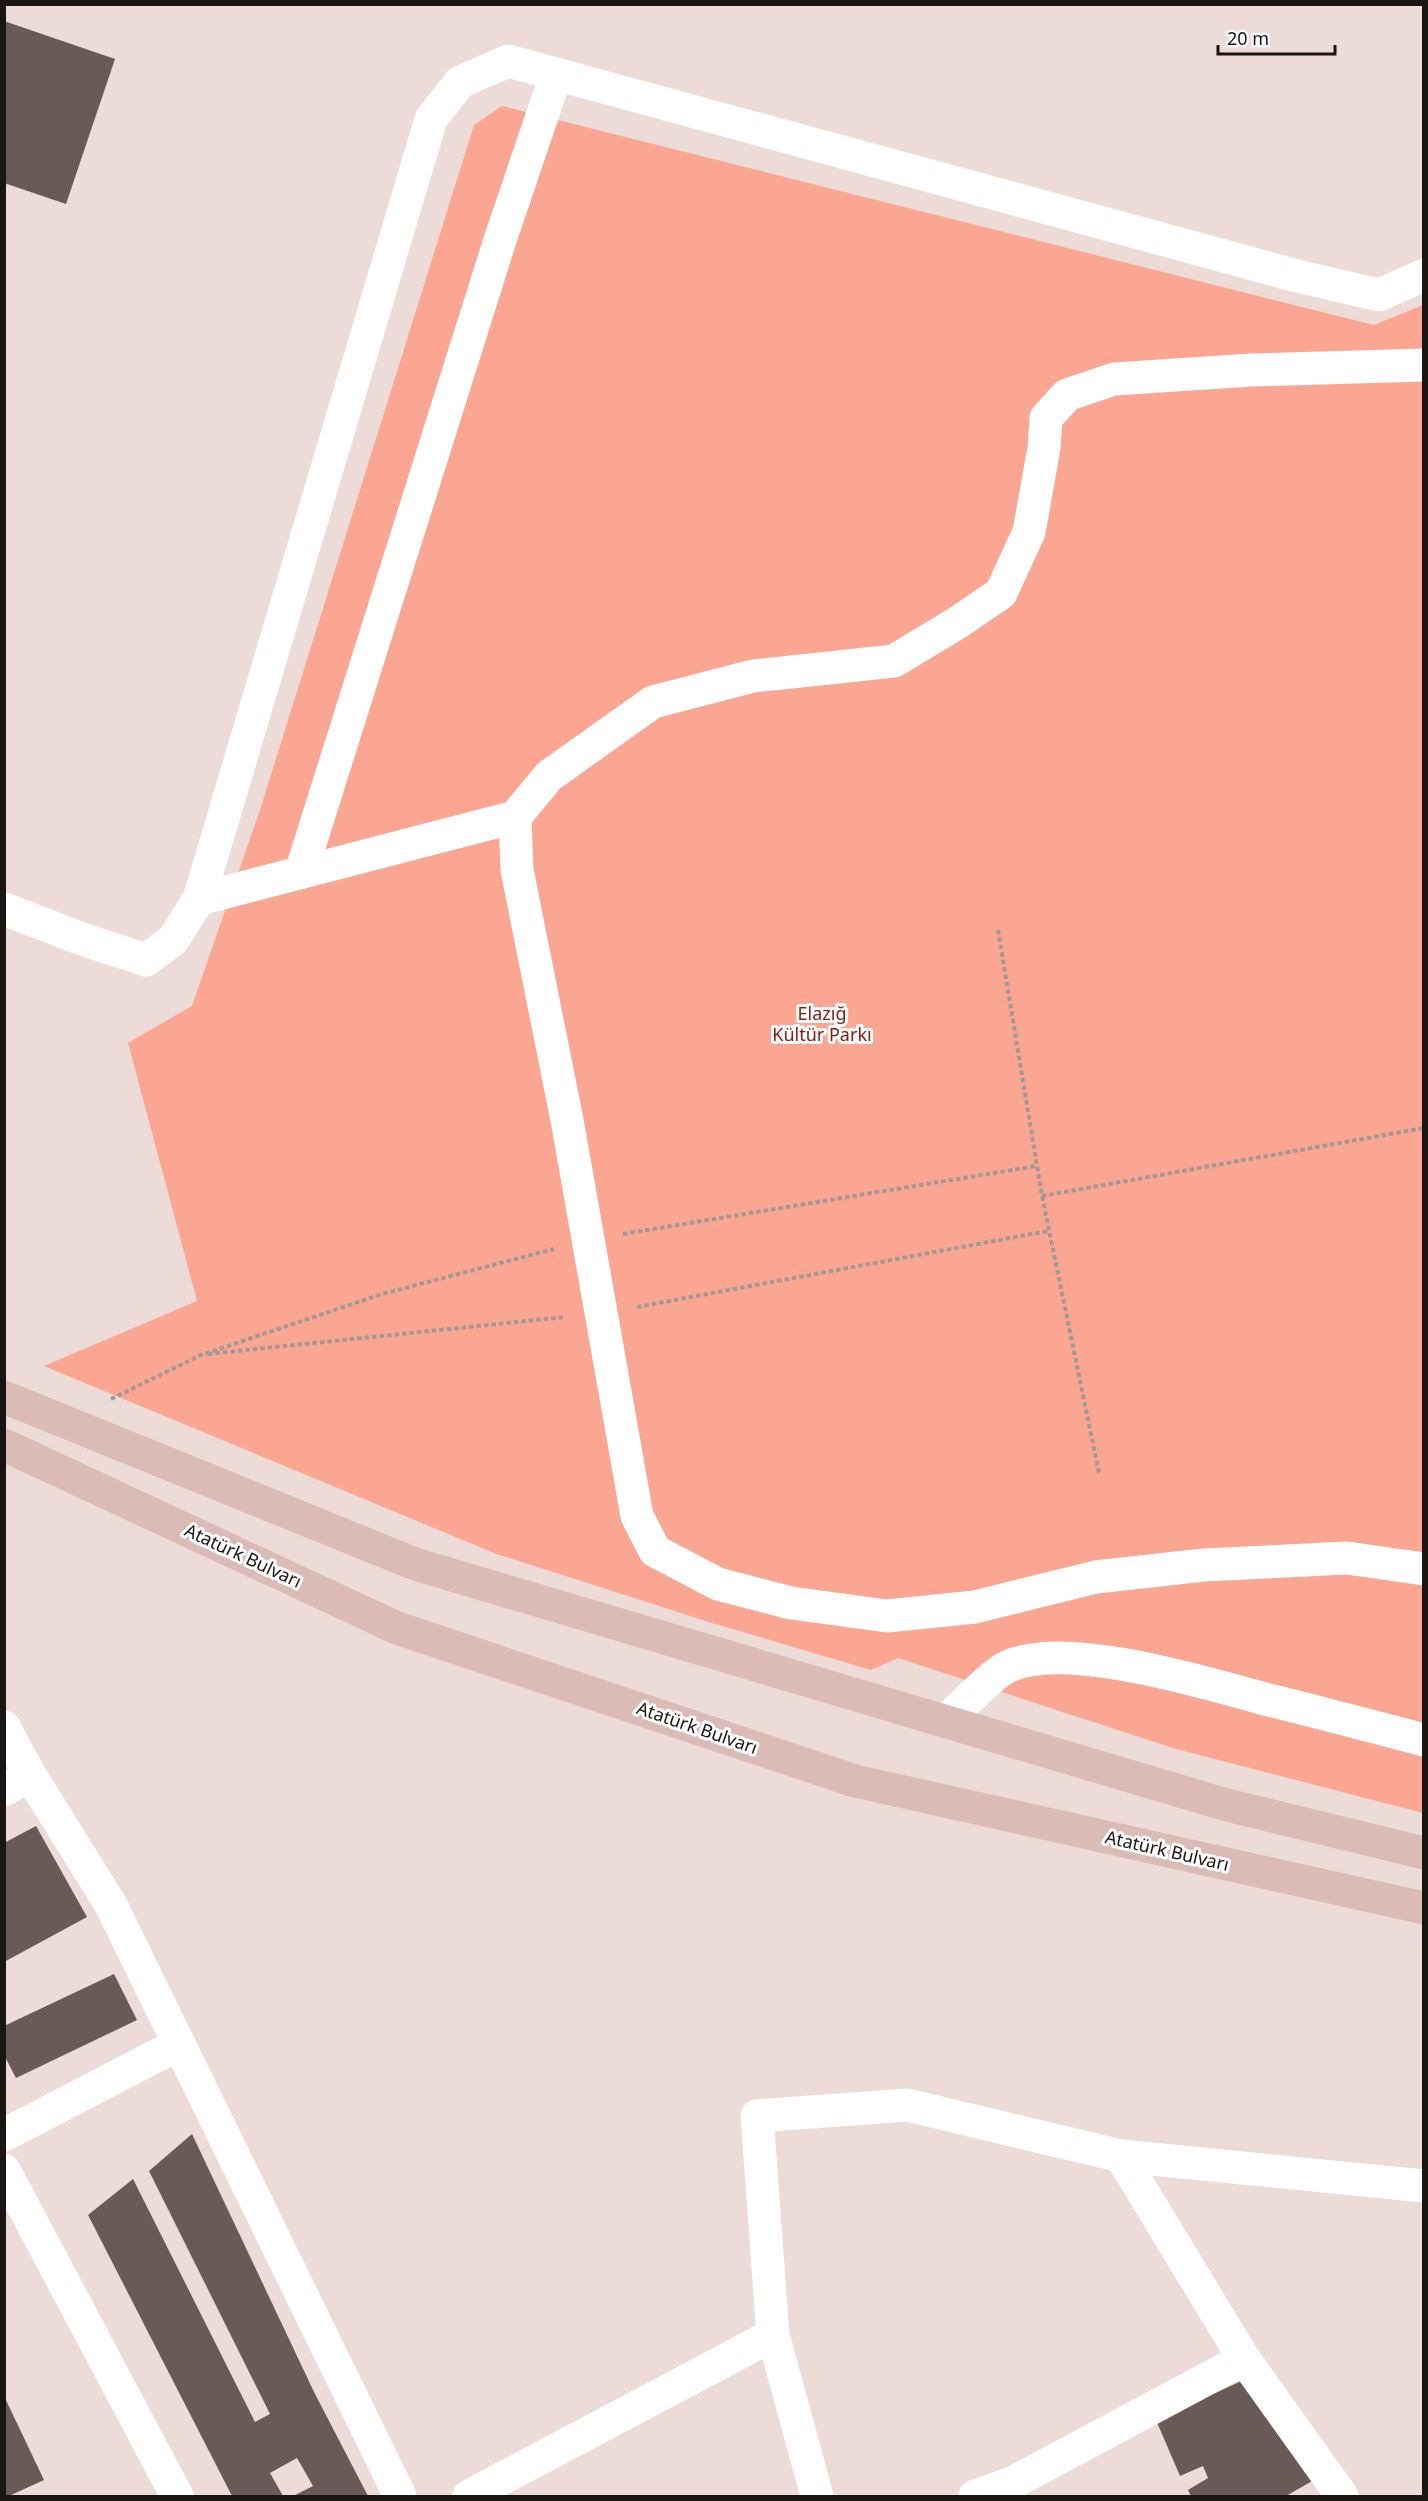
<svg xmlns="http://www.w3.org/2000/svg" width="1428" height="2501" font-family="'Noto Sans',sans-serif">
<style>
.green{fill:#fba593}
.building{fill:#695a57}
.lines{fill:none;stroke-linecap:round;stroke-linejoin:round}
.path{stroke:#a59794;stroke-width:4;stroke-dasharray:4.5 3;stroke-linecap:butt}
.minor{stroke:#fff;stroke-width:33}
.major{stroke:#dabbb6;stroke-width:33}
.labels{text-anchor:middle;stroke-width:6;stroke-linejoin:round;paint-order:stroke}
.park-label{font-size:18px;fill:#831c0b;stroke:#fff}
.street-label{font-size:18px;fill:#1a1413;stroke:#fff}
</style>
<rect width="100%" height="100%" fill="#eddbd7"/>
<!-- green -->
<polygon class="green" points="502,106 1374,325 1423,305 1423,1813 1176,1749 898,1658 871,1670 712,1623 494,1553 44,1366 197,1301 128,1043 192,1006 260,810 474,125"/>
<!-- building -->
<g class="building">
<polygon points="4,21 115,59 66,204 4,183"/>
<polygon points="36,1826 87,1917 4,1962 4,1843"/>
<polygon points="114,1974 137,2020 16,2078 4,2055 4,2026"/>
<polygon points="192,2134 314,2392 368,2496 293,2496 313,2486 297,2458 270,2473 283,2496 232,2496 88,2215 133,2179 255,2422 270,2414 149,2171"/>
<polygon points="1248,2378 1314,2480 1286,2496 1191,2496 1188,2490 1208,2478 1203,2466 1180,2476 1156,2420"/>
<polygon points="4,2396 44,2480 9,2496 4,2496"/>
</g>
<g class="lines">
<!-- path -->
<g class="path">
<polyline points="998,930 1042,1196 1099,1473"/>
<polyline points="1042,1196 1424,1128"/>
<polyline points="623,1234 1036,1166"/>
<polyline points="637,1307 1048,1231"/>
<polyline points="208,1354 565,1317"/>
<polyline points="111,1399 201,1355 382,1294 554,1249"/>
</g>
<!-- minor -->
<g class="minor">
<polyline points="1424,365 1252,370 1114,379 1067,395 1046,418 1044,448 1029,532 1001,593 957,623 894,661 753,676 653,702 549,776 515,817 517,870 567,1120 637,1516 655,1551 718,1584 791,1603 887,1616 975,1607 1096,1577 1204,1565 1347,1558 1424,1569"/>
<polyline points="301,872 500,240 556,75"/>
<polyline points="199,899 515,817"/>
<polyline points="4,909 82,939 146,960 173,940 199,899 431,119 460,82 508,61 1297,276 1379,295 1424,275"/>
<path d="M946 1721C960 1708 992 1674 1007 1667 1063 1639 1205 1683 1265 1699 1318 1712 1371 1726 1424 1740"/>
<polyline points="4,1727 30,1775 111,1905 400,2496"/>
<polyline points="4,1790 30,1775"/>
<polyline points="4,2135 179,2044"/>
<polyline points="1121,2156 1244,2359 1342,2496"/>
<polyline points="4,2170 177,2496"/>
<polyline points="773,2335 757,2116 907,2105 1121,2156 1424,2186"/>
<polyline points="469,2496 773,2335 817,2496"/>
<polyline points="975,2496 1012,2483 1244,2359"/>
</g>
<!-- major -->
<g class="major">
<polyline points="4,1397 415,1564 1227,1805 1424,1853"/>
<polyline points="4,1445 397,1628 855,1781 1424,1908"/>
</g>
</g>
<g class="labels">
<!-- park labels -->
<g class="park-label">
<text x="822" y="1020">Elazığ<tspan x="822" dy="21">Kültür Parkı</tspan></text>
</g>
<!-- street labels -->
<g class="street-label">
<text transform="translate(243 1556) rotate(25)" y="6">Atatürk Bulvarı</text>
<text transform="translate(697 1728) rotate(19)" y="6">Atatürk Bulvarı</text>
<text transform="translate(1167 1851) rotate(13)" y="6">Atatürk Bulvarı</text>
</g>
</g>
<!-- border -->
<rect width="1428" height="2501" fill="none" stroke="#1a1413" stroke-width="12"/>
<!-- scale -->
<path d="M1218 45v9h117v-9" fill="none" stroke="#1a1413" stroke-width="3"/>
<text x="1227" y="45" font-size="18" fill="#1a1413" stroke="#ffffff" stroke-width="4.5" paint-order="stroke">20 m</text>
</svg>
